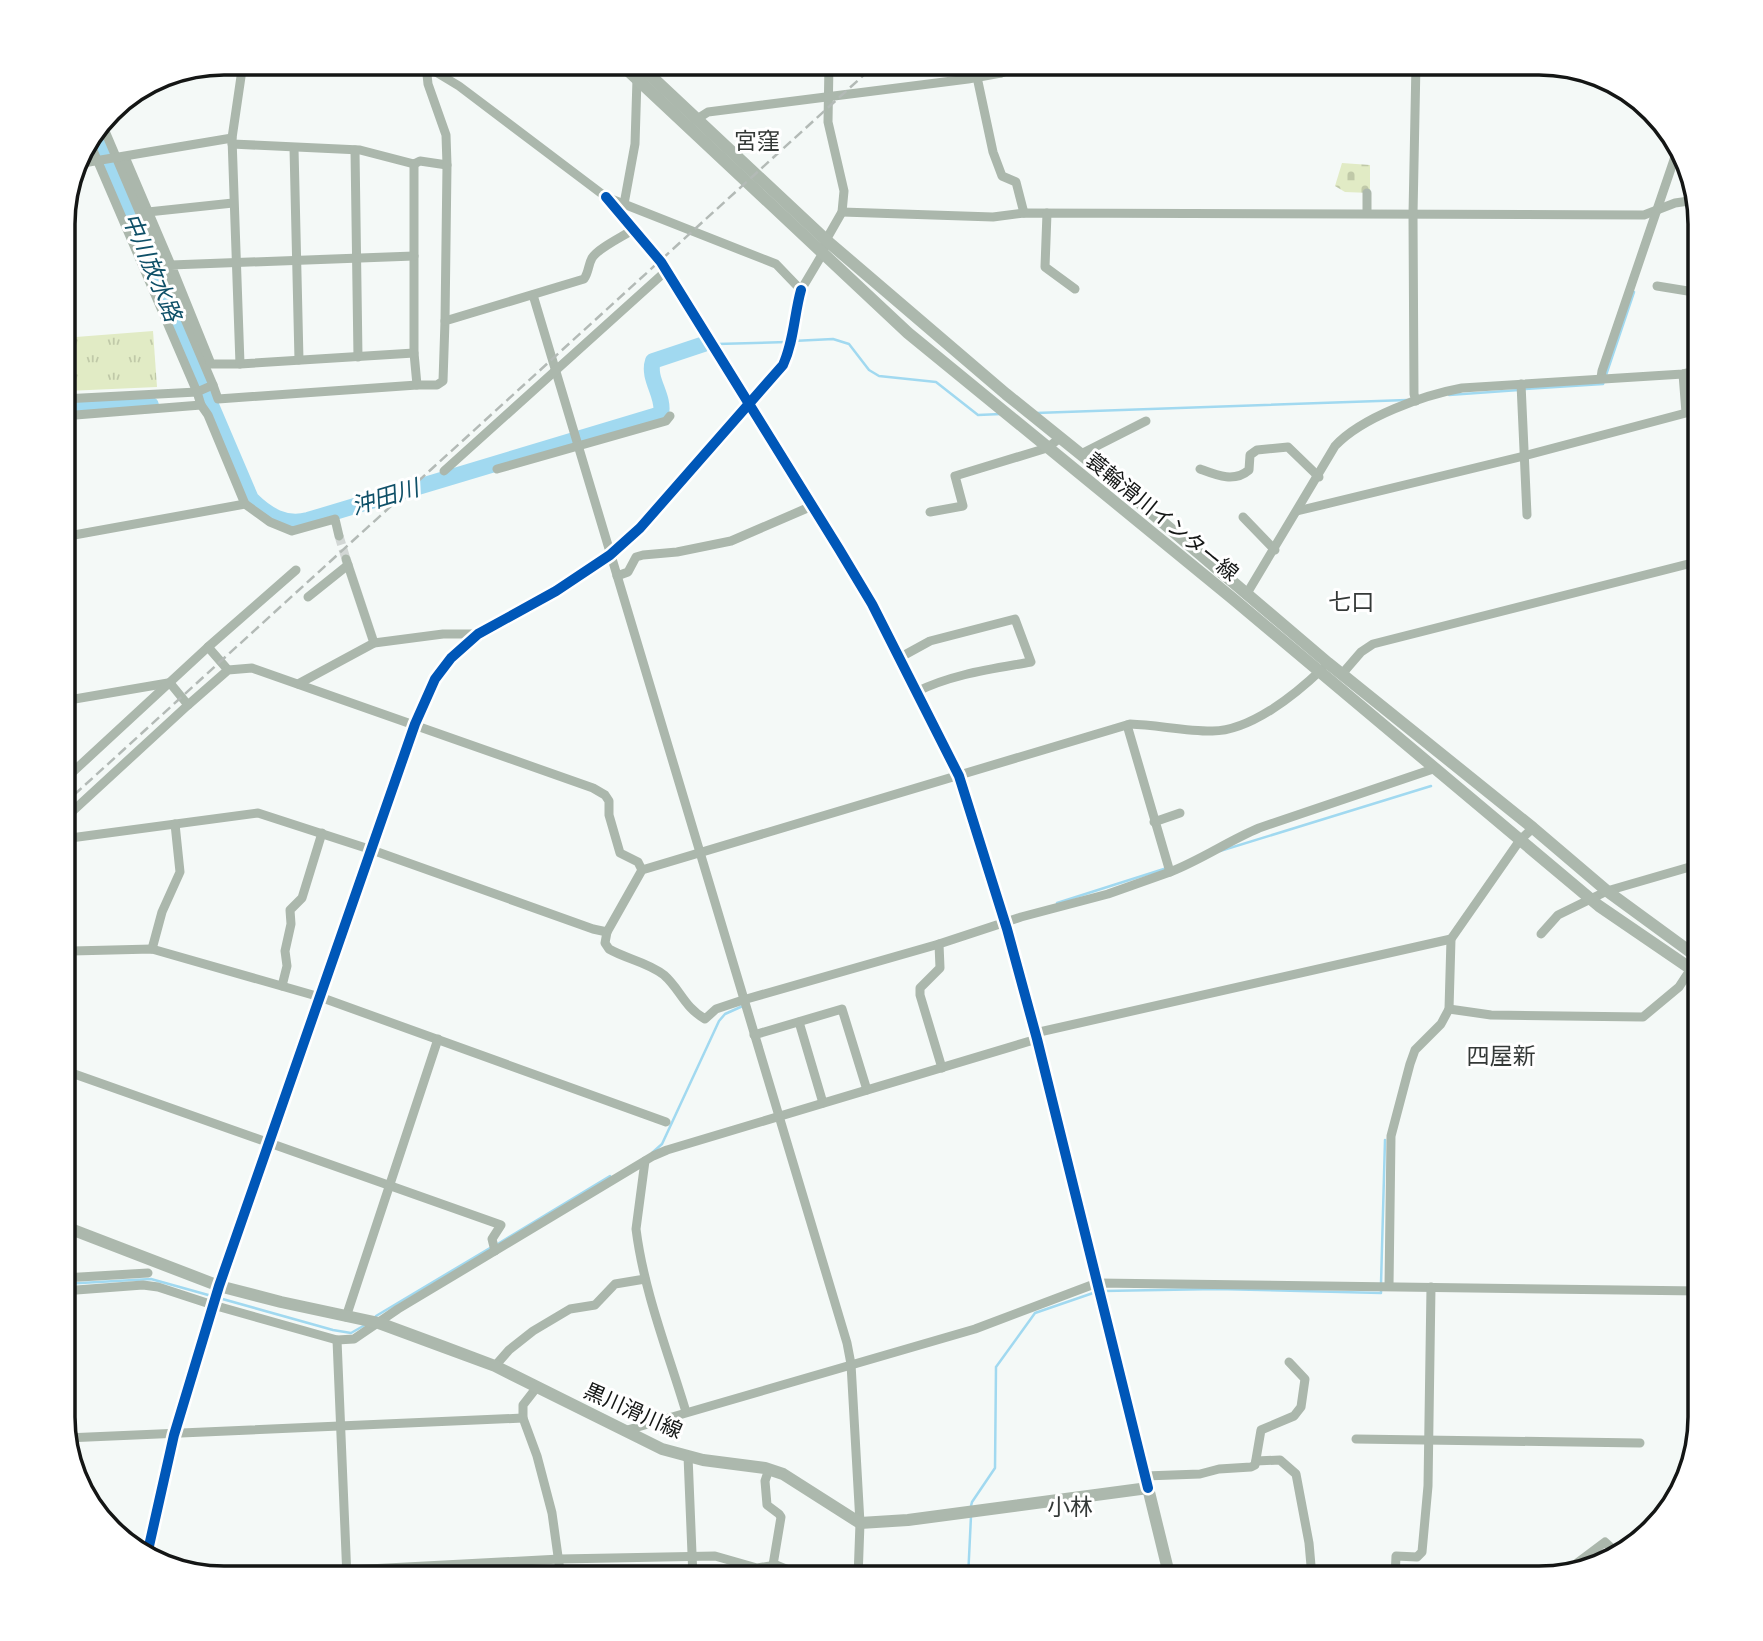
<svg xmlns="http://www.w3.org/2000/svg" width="1763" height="1641" font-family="'Noto Serif','Noto Sans JP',serif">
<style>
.grass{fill:url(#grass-tufts)}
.cemetery{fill:url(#cemetery-stones)}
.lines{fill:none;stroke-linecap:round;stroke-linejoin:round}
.stream{stroke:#a1d9f0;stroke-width:2.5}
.river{stroke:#a1d9f0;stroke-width:16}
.minor-tunnel{stroke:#d2d7d5;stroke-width:9;stroke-dasharray:9 4.5;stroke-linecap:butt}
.minor{stroke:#abb7ac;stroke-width:9}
.major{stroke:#acb8ad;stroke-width:12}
.rail{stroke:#b3bab6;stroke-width:2.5;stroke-dasharray:10 5;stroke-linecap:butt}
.cycleway-casing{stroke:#fff;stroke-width:15}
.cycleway{stroke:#0057b8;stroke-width:10}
.labels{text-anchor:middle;stroke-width:6;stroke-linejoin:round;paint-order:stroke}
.street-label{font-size:21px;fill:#141615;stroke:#fff}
.neighbourhood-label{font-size:23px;fill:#343937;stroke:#fff}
.water-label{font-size:23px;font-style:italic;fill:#0f5068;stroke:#fff}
.rim{fill:none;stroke:#141615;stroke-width:3.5}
</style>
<defs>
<pattern id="grass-tufts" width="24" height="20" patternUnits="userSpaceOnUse" patternTransform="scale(1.75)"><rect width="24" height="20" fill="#e1ebc5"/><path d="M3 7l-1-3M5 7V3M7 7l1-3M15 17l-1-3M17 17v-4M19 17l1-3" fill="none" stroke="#c0c9a8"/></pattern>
<pattern id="cemetery-stones" width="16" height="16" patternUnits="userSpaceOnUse" patternTransform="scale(1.75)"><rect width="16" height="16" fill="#e1ebc5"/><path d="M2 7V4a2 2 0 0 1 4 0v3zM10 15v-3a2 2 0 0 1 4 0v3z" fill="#c0c9a8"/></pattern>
</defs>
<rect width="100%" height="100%" fill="#f4f9f7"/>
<!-- grass -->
<polygon class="grass" points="153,331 157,387 67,391 63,338"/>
<!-- cemetery -->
<polygon class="cemetery" points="1342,163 1370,165 1370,193 1345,192 1335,186"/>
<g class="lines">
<!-- stream -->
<g class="stream">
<polyline points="1676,166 1681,153"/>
<polyline points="793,341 833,339 849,344 869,370 879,376 936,382 978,415 1001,414"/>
<polyline points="717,344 787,342"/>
<polyline points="1606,375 1634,292"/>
<polyline points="1525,389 1603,384 1604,381"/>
<polyline points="1449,395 1519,390"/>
<polyline points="1036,413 1407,400"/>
<polyline points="1220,851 1431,786"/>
<polyline points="1057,903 1167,868"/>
<polyline points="653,1152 662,1144 719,1021 725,1014 745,1005"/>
<polyline points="496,1245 610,1176"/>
<polyline points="63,1284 151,1279 333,1330 351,1333 365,1325"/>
<polyline points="1381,1284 1385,1140"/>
<polyline points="1103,1291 1217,1289 1381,1293 1381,1291"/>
<polyline points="376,1316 490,1248"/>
<polyline points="971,1506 972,1502 995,1468 996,1367 1035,1313 1096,1292"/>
<polyline points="968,1578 971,1516"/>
</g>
<!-- river -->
<g class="river">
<path d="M95 133 251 499C267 515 285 526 308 520L661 414C665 396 647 379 653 361L704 344"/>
<polyline points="63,410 151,405"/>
</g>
<!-- minor-tunnel -->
<polyline class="minor-tunnel" points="339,536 346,559"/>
<!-- minor -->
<g class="minor">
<polyline points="421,63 459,86 606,197 776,264 801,290 823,253 826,240 842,212 844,191 828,122 829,63"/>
<polyline points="997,63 1001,73"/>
<polyline points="977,77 993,152 1002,176 1016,182 1024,213"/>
<polyline points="697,119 708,112 968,79 1001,73 1030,63"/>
<polyline points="89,141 197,392 213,385 102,124"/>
<polyline points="232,144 360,150 414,164 420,161 447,165 446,135 428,84 426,65"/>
<polyline points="294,148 299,360"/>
<polyline points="355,150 358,357"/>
<polyline points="125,157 171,265"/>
<polyline points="77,164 232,138"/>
<path d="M414 164V353L417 385H437L443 381 445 321 584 279C589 272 588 265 592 258 598 248 624 236 634 229"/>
<polyline points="1367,193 1367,212"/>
<polyline points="606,197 661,262 839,549 872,604 959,776 1007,929 1037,1039 1148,1488"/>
<polyline points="624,204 635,144 637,79"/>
<polyline points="148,212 233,203"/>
<polyline points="842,212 993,217 1024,213 1644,215 1675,203 1696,200"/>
<polyline points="1047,213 1045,267 1075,289"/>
<polyline points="1657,286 1700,293"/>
<polyline points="533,295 847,1343 851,1364 860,1523 858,1578"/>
<polyline points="445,321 447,165"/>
<polyline points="414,353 240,364 211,364 171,265 414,256"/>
<polyline points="240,364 232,138 243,63"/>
<polyline points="1601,378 1602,371 1678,148"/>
<polyline points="1521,384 1527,515"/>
<polyline points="213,385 218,399 417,385"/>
<polyline points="1416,401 1414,394 1413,214 1416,63"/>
<polyline points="201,405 208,415 245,504 270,522 292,531 335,519 339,536"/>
<polyline points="63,416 201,405 197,392 63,399"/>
<polyline points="1081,454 1146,421"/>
<polyline points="497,469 666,421 670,416"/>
<path d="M1200 469C1216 475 1234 483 1249 470L1250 455 1257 450 1288 447 1319 477"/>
<polyline points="444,471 666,271"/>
<polyline points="1297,511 1524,456 1686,413 1683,374"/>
<polyline points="930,512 963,506 955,476 1047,448 1060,438"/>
<polyline points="1243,517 1275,550"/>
<polyline points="63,537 245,504"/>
<polyline points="346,559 374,643"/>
<polyline points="617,576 628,572 636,557 643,555 677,552 731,541 812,506"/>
<path d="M1246 595 1335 446C1362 417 1424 395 1462 388L1683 374 1700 370"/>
<polyline points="308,597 348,565"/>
<polyline points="208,647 228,670"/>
<path d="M899 658 930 641 1015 619 1031 662C992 669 952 674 916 692"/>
<polyline points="1342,674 1361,652 1373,644 1700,561"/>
<polyline points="170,683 188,705 228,670 252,668 593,788 605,795 609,801 609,815 620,853 638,862 642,870"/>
<polyline points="298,684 374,643 443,634 478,634"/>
<polyline points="63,701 168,683"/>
<path d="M1127 725 1170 872C1201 860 1228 841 1259 828L1433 769"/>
<polyline points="63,781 208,647 296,570"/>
<polyline points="63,820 188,705"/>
<polyline points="1154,822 1180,813"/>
<path d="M63 839 258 813 372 850 593 929 607 932 642 870 1130 724C1157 725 1184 731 1211 731 1249 732 1295 695 1322 669"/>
<path d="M607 932 605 943 609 949C626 959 648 962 664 975 680 989 684 1007 705 1019L716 1009 743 1000 939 944"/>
<polyline points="1541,934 1558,915 1607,891 1700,864"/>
<polyline points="152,949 162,912 180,872 175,824"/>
<polyline points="72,951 152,949 320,997 666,1122"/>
<path d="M63 974C76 937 71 923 63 886"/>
<polyline points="282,986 287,966 285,951 291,924 290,910 302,898 322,833"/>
<polyline points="1449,1009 1491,1015 1643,1017 1679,987 1698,958"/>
<polyline points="799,1022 823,1103"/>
<polyline points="1035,1033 1451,939"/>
<polyline points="754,1035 842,1009 867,1090"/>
<polyline points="942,1068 920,995 920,988 940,968 939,944 1021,917 1108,894 1170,872"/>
<polyline points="63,1070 501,1225 492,1239 495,1251"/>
<path d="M645 1161 636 1229C644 1292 668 1352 686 1412"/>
<polyline points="63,1278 148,1273"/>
<polyline points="1389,1286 1391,1136 1410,1064 1415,1050 1441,1024 1449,1009 1451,939 1520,840 1533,828"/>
<polyline points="63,1291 143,1285 158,1287 213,1305 337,1340"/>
<polyline points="346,1317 438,1039"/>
<polyline points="495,1366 509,1350 533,1331 570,1309 595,1305 615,1284 645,1279"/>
<polyline points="537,1387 523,1405 523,1418 537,1456 552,1513 561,1578"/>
<polyline points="624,1431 975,1329 1097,1283 1700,1291"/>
<polyline points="66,1438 523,1418"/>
<polyline points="1356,1439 1640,1443"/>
<polyline points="688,1456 693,1578"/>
<polyline points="1256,1461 1280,1460 1296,1474 1309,1543 1312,1577"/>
<polyline points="769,1469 765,1481 767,1505 779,1514 781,1517 773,1565"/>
<polyline points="1145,1476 1200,1474 1219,1469 1251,1467 1255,1465 1261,1430 1294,1416 1301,1407 1305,1379 1289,1362"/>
<path d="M147 1555 174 1435 219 1286 415 724 435 679 451 658 478 634 556 591 610 555 640 528 783 365C794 341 794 315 801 290"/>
<polyline points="1571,1572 1577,1563 1605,1542 1618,1554"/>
<polyline points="217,1577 560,1559 715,1556 757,1568 776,1565 808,1578"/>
<polyline points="347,1578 337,1340 354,1339 398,1309 653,1156 667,1150 1037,1039"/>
<polyline points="1256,1578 1342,1578"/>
<polyline points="1343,1578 1367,1575 1376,1578"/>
<polyline points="1395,1578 1396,1556 1417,1557 1422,1552 1428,1486 1431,1287"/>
</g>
<!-- major -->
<g class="major">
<polyline points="620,63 908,333 1232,598 1599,906 1700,975"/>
<polyline points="637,63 826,240 1006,394 1114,481 1328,663 1533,828 1607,891 1700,959"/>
<polyline points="63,1226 219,1286 281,1302 379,1323 444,1347 495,1366 662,1449 703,1460 765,1468 783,1474 860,1523 908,1520 1148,1488 1170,1578"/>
</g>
<!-- rail -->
<polyline class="rail" points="63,805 877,63"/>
<defs>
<g id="cycleway">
<polyline points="606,197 661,262 839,549 872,604 959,776 1007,929 1037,1039 1148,1488"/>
<path d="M147 1555 174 1435 219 1286 415 724 435 679 451 658 478 634 556 591 610 555 640 528 783 365C794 341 794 315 801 290"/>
</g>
</defs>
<!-- cycleway casing -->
<use href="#cycleway" class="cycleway-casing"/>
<!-- cycleway -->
<use href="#cycleway" class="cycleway"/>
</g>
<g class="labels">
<!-- street labels -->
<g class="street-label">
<text transform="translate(1162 517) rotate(39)" y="7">蓑輪滑川インター線</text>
<text transform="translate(633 1411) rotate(24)" y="7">黒川滑川線</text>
</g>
<!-- neighbourhood labels -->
<g class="neighbourhood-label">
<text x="757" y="149">宮窪</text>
<text x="1351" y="610">七口</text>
<text x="1501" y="1064">四屋新</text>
<text x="1070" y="1515">小林</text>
</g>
<!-- water labels -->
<g class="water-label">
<text transform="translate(152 267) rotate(67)" y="8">中川放水路</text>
<text transform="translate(385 497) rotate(-17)" y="8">沖田川</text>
</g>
</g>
<!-- crop -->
<path d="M0 0H1763V1641H0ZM224 75H1539A149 149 0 0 1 1688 224V1417A149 149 0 0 1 1539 1566H224A149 149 0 0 1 75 1417V224A149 149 0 0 1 224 75Z" fill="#fff" fill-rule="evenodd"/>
<path class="rim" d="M224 75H1539A149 149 0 0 1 1688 224V1417A149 149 0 0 1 1539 1566H224A149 149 0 0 1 75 1417V224A149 149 0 0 1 224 75Z"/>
</svg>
